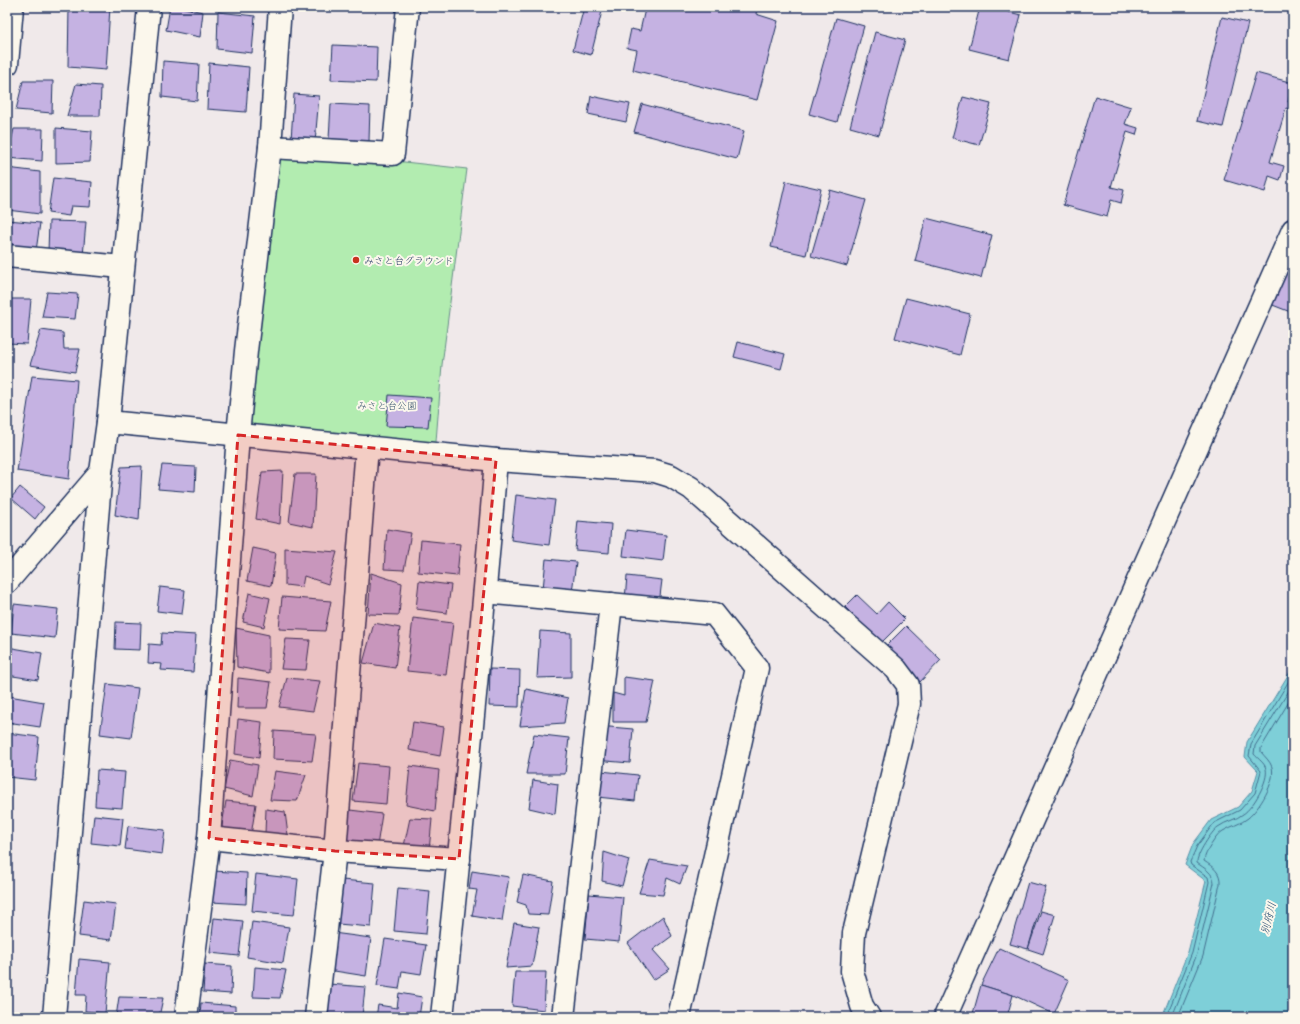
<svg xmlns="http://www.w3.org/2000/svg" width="1300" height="1024" font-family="Kalam,'Klee One',sans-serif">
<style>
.green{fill:#b2ecb0;stroke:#668e87}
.water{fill:#7ecfd8;stroke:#568fa7}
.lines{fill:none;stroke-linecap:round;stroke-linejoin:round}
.shore{stroke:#436f8f;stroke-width:1}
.building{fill:#c5b2e2;stroke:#1b2f5e}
.street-casing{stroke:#1b2f5e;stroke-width:25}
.secondary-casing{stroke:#1b2f5e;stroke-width:25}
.street{stroke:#fbf7ec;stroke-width:22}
.secondary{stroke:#fbf7ec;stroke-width:22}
.marked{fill:#d62828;fill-opacity:0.2;stroke:#d62828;stroke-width:3;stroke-dasharray:8 5;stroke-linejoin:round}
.poi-dot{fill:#c8321e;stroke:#fbf7ec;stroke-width:1.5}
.labels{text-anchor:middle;stroke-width:4;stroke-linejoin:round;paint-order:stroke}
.poi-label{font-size:10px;fill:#1b2f5e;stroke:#fbf7ec;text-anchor:start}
.park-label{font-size:10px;fill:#39556e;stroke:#fbf7ec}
.water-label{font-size:11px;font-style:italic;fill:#34577c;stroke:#fbf7ec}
</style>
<rect width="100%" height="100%" fill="#f0e9ea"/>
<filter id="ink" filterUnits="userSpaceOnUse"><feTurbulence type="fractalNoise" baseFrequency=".025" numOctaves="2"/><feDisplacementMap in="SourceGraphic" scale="8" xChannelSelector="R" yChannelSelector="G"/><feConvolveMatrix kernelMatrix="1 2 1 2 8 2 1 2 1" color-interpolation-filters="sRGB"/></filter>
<g filter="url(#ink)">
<!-- green -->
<polygon class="green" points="270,147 467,169 442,365 435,454 238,435"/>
<!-- water -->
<polygon class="water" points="1293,667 1293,1017 1162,1017 1188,952 1206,881 1185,865 1193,844 1211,820 1238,807 1252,791 1258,771 1245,757 1247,742"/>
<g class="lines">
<!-- shore -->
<g class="shore">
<polyline points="1166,1017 1192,953 1209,882 1208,877 1191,865 1190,862 1197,846 1214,823 1240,810 1255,793 1261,771 1249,756 1251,744 1293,674"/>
<path d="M1172 1017 1197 954 1214 883C1214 873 1204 868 1197 863 1196 855 1212 831 1218 827 1226 821 1236 820 1243 814 1253 808 1269 780 1266 769 1265 763 1258 759 1254 754L1255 746 1293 684"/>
<path d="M1178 1017 1203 956 1220 884C1221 872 1213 867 1204 861 1204 854 1217 834 1223 831 1231 826 1241 824 1248 818 1259 809 1276 782 1272 767 1270 761 1265 757 1261 752V748L1293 695"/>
</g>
</g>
<!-- building -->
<g class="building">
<polygon points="69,7 110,7 106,70 68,67"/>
<polygon points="170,7 179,7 203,12 200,37 166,30"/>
<polygon points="584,7 603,7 591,55 573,50"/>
<polygon points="654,7 752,7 757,8 756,14 778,21 757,100 633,70 637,50 627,48 631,29 640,31 645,9 652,11"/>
<polygon points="980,7 989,7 1021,15 1009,59 969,49"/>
<polygon points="218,12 255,16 252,53 217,49"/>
<polygon points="1222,17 1248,23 1223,127 1197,121"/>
<polygon points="836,18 864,26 837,122 809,114"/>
<polygon points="875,32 905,40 879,135 850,127"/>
<polygon points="333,45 377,47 376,82 331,80"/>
<polygon points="163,61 199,64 197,101 162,97"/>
<polygon points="209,63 249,67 246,112 207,109"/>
<polygon points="1256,73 1293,83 1288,102 1293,104 1293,110 1286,108 1270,162 1284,166 1280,180 1269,176 1265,192 1224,180"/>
<polygon points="23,81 53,81 52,113 16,110"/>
<polygon points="76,84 101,86 100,116 67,116"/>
<polygon points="294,94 319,96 315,142 291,140"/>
<polygon points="591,96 630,104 626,122 588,114"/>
<polygon points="1095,96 1131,107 1125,124 1138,128 1136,135 1127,132 1111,187 1124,190 1121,203 1111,200 1107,217 1063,205"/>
<polygon points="963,97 991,104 979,145 952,138"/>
<polygon points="331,104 370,106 369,141 329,139"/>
<polygon points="642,104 744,131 737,159 634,132"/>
<polygon points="56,128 92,131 90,162 56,163"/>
<polygon points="14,129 43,129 42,161 7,158"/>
<polygon points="7,168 40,172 40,214 7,210"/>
<polygon points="53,178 92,182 90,207 71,206 69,216 48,213"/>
<polygon points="786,181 821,189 806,255 771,247"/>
<polygon points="830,190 866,200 847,266 811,256"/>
<polygon points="926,218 992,235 981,278 915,261"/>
<polygon points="8,220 40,223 36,251 7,249 7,226"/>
<polygon points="49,221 86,222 83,256 48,252"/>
<polygon points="1285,271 1293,274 1293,313 1270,304"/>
<polygon points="47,292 78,294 75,319 42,317"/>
<polygon points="906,298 970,314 960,355 895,338"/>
<polygon points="7,299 31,299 27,344 7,343"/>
<polygon points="41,330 63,333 64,349 80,349 75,372 30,365"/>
<polygon points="738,342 785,354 781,369 734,357"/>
<polygon points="32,376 77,380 69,479 17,471"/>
<polygon points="389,395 431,398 428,427 386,426"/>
<polygon points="162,465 196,467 195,492 158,489"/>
<polygon points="142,466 139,520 115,515 121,467"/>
<polygon points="283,471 280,524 256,519 262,472"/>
<polygon points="295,474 316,474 313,527 289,522"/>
<polygon points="20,487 44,507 35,519 11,498"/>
<polygon points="516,495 555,500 549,545 511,540"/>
<polygon points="578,521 611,524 609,553 575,550"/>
<polygon points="387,529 411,533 404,570 384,569"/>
<polygon points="626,530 666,535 663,561 623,556"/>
<polygon points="421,540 460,544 457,576 418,572"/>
<polygon points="253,548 276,553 271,586 247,581"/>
<polygon points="285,548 337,552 328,584 304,576 302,587 285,585"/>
<polygon points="546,559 576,562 572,592 543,589"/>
<polygon points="371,573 402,583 399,615 368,614"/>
<polygon points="627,576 662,580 659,604 625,600"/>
<polygon points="419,581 451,585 447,613 416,609"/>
<polygon points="160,587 185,590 182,614 157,611"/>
<polygon points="249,593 270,598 264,627 243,622"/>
<polygon points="857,595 877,614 888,602 905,619 881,643 845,607"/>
<polygon points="282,597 331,601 325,631 279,629"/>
<polygon points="14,604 58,609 55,638 11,633"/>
<polygon points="413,618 453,623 446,675 407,671"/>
<polygon points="116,622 141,623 140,650 115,649"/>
<polygon points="374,623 400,628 395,668 363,663"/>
<polygon points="906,626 941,660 918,684 883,649"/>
<polygon points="236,628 269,635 269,673 237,667"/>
<polygon points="540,631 571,633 571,677 537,678"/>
<polygon points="162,633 196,635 193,672 161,670 162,664 148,663 149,644 161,645"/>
<polygon points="286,639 310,640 306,670 281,669"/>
<polygon points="7,647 42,653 38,680 7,675"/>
<polygon points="490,669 520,670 519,707 489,706"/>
<polygon points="624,677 655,681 646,722 613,722 613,693 624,696"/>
<polygon points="238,678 271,682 267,708 237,708"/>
<polygon points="287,678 320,681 313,711 279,707"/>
<polygon points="107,684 138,688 131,738 100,734"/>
<polygon points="526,689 568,698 564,723 520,726"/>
<polygon points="9,696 44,702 40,727 7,722 7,706"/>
<polygon points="238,719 262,722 259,758 235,754"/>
<polygon points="413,722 444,727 440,756 409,750"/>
<polygon points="598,726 633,729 630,763 595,760"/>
<polygon points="274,731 316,734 312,761 273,759"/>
<polygon points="7,733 39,737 35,780 7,777"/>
<polygon points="534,734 569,738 565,774 526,774"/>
<polygon points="230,760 258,765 253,796 224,789"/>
<polygon points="358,763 389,766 386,804 353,801"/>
<polygon points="410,766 439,770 435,811 406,805"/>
<polygon points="97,770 125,772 122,808 95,806"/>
<polygon points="275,771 306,775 297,801 270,800"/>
<polygon points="601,771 638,775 635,801 597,797"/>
<polygon points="533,780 558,784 555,814 529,808"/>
<polygon points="226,801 256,804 251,835 221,832"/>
<polygon points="266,809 285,812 288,835 265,833"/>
<polygon points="350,810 382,814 377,846 343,842"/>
<polygon points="94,815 123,818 120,846 91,843"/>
<polygon points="410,818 432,819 429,851 404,846"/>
<polygon points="128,826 165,830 162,854 125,849"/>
<polygon points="604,852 629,860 622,886 602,881"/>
<polygon points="650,860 687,866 680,884 667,878 663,895 639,893"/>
<polygon points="213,871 247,873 246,904 211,902"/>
<polygon points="472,871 509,877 502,921 472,916 477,890 469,889"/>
<polygon points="256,874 298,879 294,915 252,911"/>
<polygon points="523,875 553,881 548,915 528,914 526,905 517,902"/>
<polygon points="342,880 375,883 371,927 338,924"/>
<polygon points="1028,882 1046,887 1028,949 1010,944"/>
<polygon points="398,888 430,891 426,934 394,931"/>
<polygon points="589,894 623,897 619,942 585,939"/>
<polygon points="84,900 116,904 111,940 79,936"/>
<polygon points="1041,911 1055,915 1043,954 1028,949"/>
<polygon points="663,916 672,936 653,950 670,969 653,980 628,943"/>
<polygon points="214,918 243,921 239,956 210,953"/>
<polygon points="252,922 289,927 283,963 247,957"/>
<polygon points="514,923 539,927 532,966 506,968"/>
<polygon points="333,933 371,938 366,976 328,970"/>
<polygon points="385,939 426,945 421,974 402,971 399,989 377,986"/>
<polygon points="999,948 1069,980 1054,1014 1013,995 981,985"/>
<polygon points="79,959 110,962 105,1013 85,1011 86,995 76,995"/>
<polygon points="205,964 232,966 231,994 203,992"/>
<polygon points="255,967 286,970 280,998 253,997"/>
<polygon points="515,972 546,972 544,1010 512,1006"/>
<polygon points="329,984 365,987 362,1017 326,1016"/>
<polygon points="981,985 1013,995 1007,1017 972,1017"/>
<polygon points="399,993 422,997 419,1017 376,1017 378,1005 397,1008"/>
<polygon points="119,997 163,998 159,1017 116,1017"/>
<polygon points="201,1003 235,1006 235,1017 200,1017"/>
</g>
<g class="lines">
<defs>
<g id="street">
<polyline points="7,64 12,7"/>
<polyline points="270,147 393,154 408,7"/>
<polyline points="7,256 122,267"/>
<polyline points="108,422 496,460 655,471 671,476 691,488 896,669 908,685 909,704 854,933 852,971 862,1006 869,1017"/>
<polyline points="7,582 101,472"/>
<polyline points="485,592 714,614 757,668 679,1017"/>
<polyline points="209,838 335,851 459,859"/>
<polyline points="186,1017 209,838 238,435 246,351 270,147 280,7"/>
<polyline points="316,1017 335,851 367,447"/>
<path d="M442 1017C462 831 481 646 496 460"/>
<polyline points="563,1017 611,604"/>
</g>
<g id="secondary">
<polyline points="54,1017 101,472 108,422 149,7"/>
<polyline points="945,1017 1293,230"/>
</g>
</defs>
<!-- street casing -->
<use href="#street" class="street-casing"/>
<!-- secondary casing -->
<use href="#secondary" class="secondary-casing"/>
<!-- street -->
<use href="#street" class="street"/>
<!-- secondary -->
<use href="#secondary" class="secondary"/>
</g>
</g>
<!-- marked area -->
<path class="marked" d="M238 435 496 460 459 859 335 851 209 838Z"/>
<!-- markers -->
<circle class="poi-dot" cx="356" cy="260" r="4"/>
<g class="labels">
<!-- poi labels -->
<g class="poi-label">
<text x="364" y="264">みさと台グラウンド</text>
</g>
<!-- park labels -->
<g class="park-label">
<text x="387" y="409">みさと台公園</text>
</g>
<!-- water labels -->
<g class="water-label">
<text transform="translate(1268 918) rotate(-76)" y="4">別府川</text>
</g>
</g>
<!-- margin -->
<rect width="1300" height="1024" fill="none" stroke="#fbf7ec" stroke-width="24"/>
<rect x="12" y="12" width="1276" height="1000" fill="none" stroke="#1b2f5e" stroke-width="1.5" filter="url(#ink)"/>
</svg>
